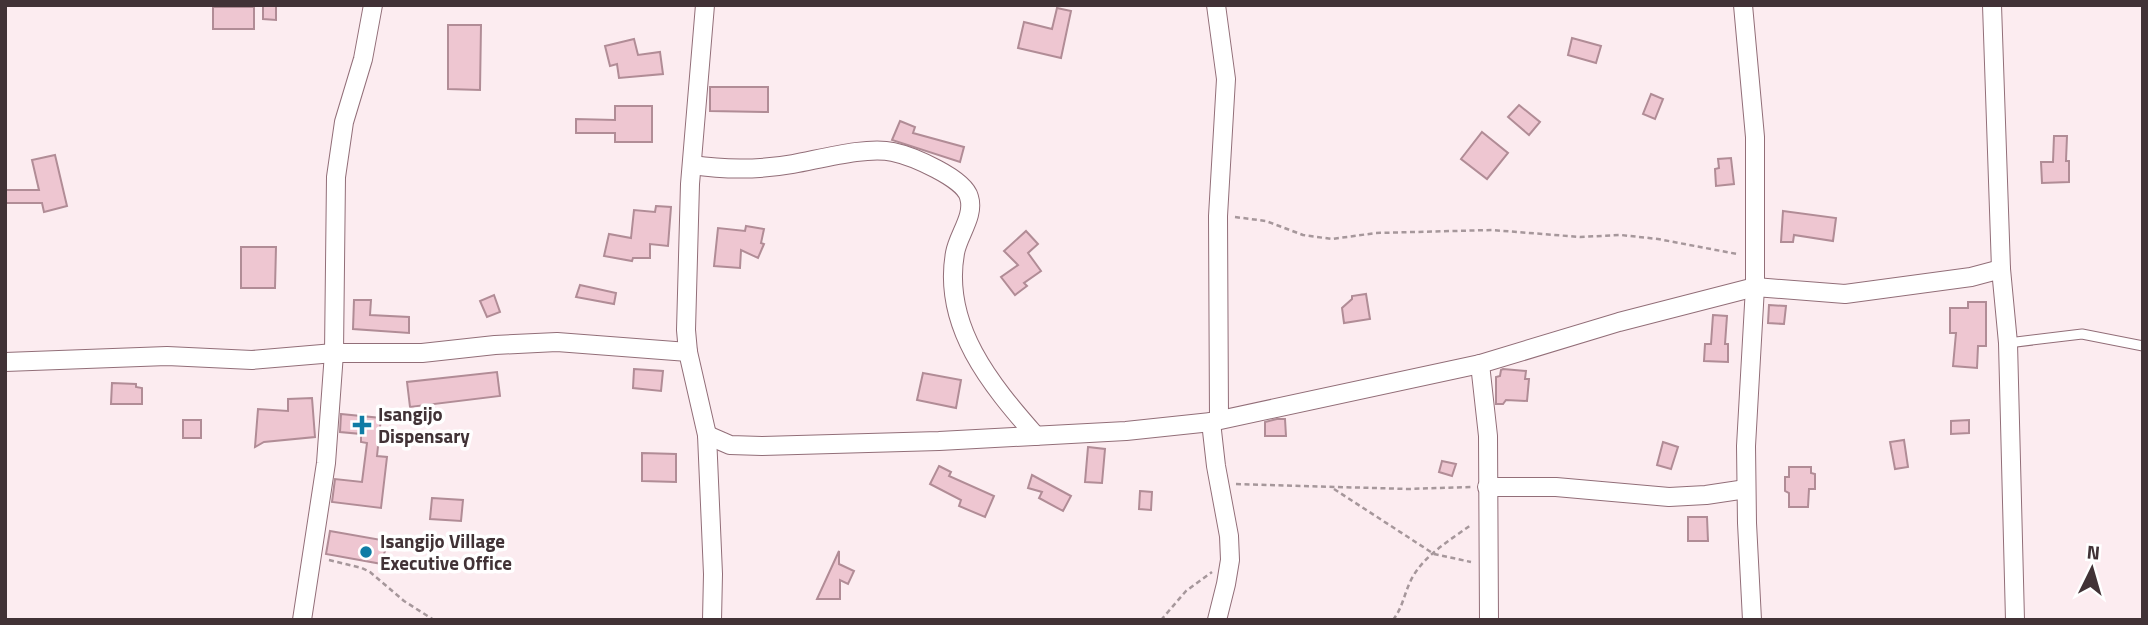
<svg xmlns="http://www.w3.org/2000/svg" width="2148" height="625" font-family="'Titillium Web',sans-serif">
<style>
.building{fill:#eec6d1;stroke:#b18c96;stroke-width:2}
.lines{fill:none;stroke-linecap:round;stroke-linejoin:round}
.service-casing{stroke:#926e78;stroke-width:11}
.minor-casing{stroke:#926e78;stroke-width:20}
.path{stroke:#a6979b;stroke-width:2.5;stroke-dasharray:5 3.5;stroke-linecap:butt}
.service{stroke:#fff;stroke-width:9}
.minor{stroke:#fff;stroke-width:18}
.poi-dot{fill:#0f7ca5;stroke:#fff;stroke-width:2.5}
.labels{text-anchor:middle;stroke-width:7;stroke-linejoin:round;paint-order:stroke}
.poi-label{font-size:19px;font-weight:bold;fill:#413236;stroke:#fff;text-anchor:start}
</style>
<rect width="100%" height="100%" fill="#fcecf0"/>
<!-- building -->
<g class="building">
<polygon points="263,5 276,5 276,20 263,19"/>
<rect x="213" y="7" width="41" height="22"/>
<polygon points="1057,8 1071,11 1061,58 1018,48 1024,22 1052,29"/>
<polygon points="448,25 481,25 480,90 448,89"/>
<polygon points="1572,38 1601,46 1596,63 1568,55"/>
<polygon points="634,39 638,55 660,52 663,74 619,78 617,64 610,66 605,46"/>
<polygon points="710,87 768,87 768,112 710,111"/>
<polygon points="1651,94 1663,99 1655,119 1643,114"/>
<polygon points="1519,105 1540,122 1529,135 1508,117"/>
<polygon points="615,106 652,106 652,142 615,142 615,133 576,133 576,119 615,120"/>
<polygon points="900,121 915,127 913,133 964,147 960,162 892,140"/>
<polygon points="1482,132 1508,153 1487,179 1461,159"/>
<polygon points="2054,136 2067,136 2066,161 2069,161 2069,182 2042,183 2041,162 2053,162"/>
<polygon points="55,155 67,206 44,212 42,203 6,203 6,190 39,190 32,160"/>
<polygon points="1731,158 1734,184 1716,186 1715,169 1719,168 1718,159"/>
<polygon points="656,206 671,207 668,246 650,244 650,258 633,258 632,261 604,256 609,234 631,238 634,210 655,212"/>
<polygon points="1783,211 1836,218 1833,241 1794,235 1793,242 1781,242"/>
<polygon points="746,226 764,229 761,243 764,244 758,258 741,250 740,268 714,266 718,228 745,231"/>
<polygon points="1026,231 1038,244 1028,253 1041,271 1024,283 1027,286 1015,295 1001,277 1018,265 1004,251"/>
<polygon points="241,247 276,247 275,288 241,288"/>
<polygon points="580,285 616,293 614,304 576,297"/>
<polygon points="1366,294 1370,319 1344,323 1342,308 1352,299 1352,296"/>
<polygon points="494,295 500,312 487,317 480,301"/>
<polygon points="354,300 371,300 370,315 409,317 409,333 353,329"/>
<polygon points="1968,302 1986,302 1986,346 1978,346 1977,368 1953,366 1956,333 1950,333 1950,308 1968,308"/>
<polygon points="1769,305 1786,306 1784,324 1768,323"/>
<polygon points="1713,315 1727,316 1725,344 1728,344 1728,362 1704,361 1705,344 1711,344"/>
<polygon points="634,369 663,371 661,391 633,388"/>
<polygon points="1503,369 1526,371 1525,379 1529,379 1527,401 1506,400 1503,404 1496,404 1496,377 1500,376 1501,370"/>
<polygon points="497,372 500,396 410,407 407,382"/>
<polygon points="923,373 961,380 956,408 917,400"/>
<polygon points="112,383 136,384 136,387 142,388 142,404 111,404"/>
<polygon points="312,398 315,437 264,442 255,447 258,409 288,411 288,399"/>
<polygon points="341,414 381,418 377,456 387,457 381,508 332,502 335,479 362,482 367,443 361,442 361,434 340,432"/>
<polygon points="1277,419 1285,419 1286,436 1265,436 1265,422"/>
<rect x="183" y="420" width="18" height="18"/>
<polygon points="1969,420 1969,433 1951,434 1951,421"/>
<polygon points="1904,440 1908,467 1895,469 1890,442"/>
<polygon points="1663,442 1678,447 1671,469 1657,465"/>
<polygon points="1088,447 1105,449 1102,483 1085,482"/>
<polygon points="642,453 676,454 676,482 642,481"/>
<polygon points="1442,461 1456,464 1452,476 1439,472"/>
<polygon points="939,466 951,472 949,476 994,496 985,517 959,506 961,500 930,484"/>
<polygon points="1789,467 1811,467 1811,473 1815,474 1815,489 1809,489 1808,507 1789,507 1789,493 1785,491 1785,477 1789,477"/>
<polygon points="1032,475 1071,496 1063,511 1039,498 1042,492 1028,488"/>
<polygon points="1140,491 1152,492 1151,510 1139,509"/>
<polygon points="432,498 463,500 461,521 430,519"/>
<polygon points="1688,517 1707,517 1708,541 1688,541"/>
<polygon points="330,531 387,541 382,564 326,554"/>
<polygon points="839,551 839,564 854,571 848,584 840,580 840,599 817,599"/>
</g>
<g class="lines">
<defs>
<polyline id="service" points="2008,343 2082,334 2143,346"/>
<g id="minor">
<polyline points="1216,5 1226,79 1218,216 1219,419"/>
<polyline points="1743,5 1755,137 1755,287 1746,446 1747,523 1752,620"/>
<polyline points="1992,5 2001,269"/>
<path d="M692 165C726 170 759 170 793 164 821 159 867 146 893 152 912 156 964 178 969 197 975 216 958 235 955 253 942 326 991 385 1036 436"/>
<polyline points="688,352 686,330 690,184 705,5"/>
<polyline points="5,362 167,356 252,360 334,353 422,353 495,345 557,342 688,352 707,435 713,574 712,620"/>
<polyline points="1480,364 1488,436 1489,620"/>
<polyline points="1211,422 1216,466 1229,536 1230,560 1226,584 1217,620"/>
<polyline points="707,435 730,445 762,446 939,441 1126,431 1211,422 1480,364 1619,322 1755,287 1845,294 1971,277 2001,269 2008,343 2015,620"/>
<polyline points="1487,487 1556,487 1669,497 1706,495 1746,489"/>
<polyline points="302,620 326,463 334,353 336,177 344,122 363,59 373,5"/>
</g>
</defs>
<!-- service casing -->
<use href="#service" class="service-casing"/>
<!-- minor casing -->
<use href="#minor" class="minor-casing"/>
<!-- path -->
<g class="path">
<polyline points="1235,217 1266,221 1303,235 1332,239 1376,233 1492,230 1580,237 1621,235 1658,239 1737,254"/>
<polyline points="1236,484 1407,489 1471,487"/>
<polyline points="1334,489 1434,554 1471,562"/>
<polyline points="329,560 362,568 370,572 404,601 434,620"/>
<polyline points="1161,620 1186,591 1212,572"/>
<path d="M1393 620C1403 607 1404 594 1411 580 1423 556 1450 540 1471 525"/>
</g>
<!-- service -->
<use href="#service" class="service"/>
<!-- minor -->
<use href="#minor" class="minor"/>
</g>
<!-- markers -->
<g class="poi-dot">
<path d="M358.5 414.5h7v7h7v7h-7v7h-7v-7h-7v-7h7z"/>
<circle cx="366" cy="552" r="7"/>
</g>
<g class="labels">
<!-- poi labels -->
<g class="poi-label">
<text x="378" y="421">Isangijo<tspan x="378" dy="22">Dispensary</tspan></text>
<text x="380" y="548">Isangijo Village<tspan x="380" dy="22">Executive Office</tspan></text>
</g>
</g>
<!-- border -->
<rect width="2148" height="625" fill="none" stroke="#413236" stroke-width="14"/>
<!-- north arrow -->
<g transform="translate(2092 569) rotate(5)" stroke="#ffffff" stroke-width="5" paint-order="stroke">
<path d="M0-5L12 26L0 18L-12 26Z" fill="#413236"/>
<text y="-10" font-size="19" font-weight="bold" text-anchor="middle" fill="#413236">N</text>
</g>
</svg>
